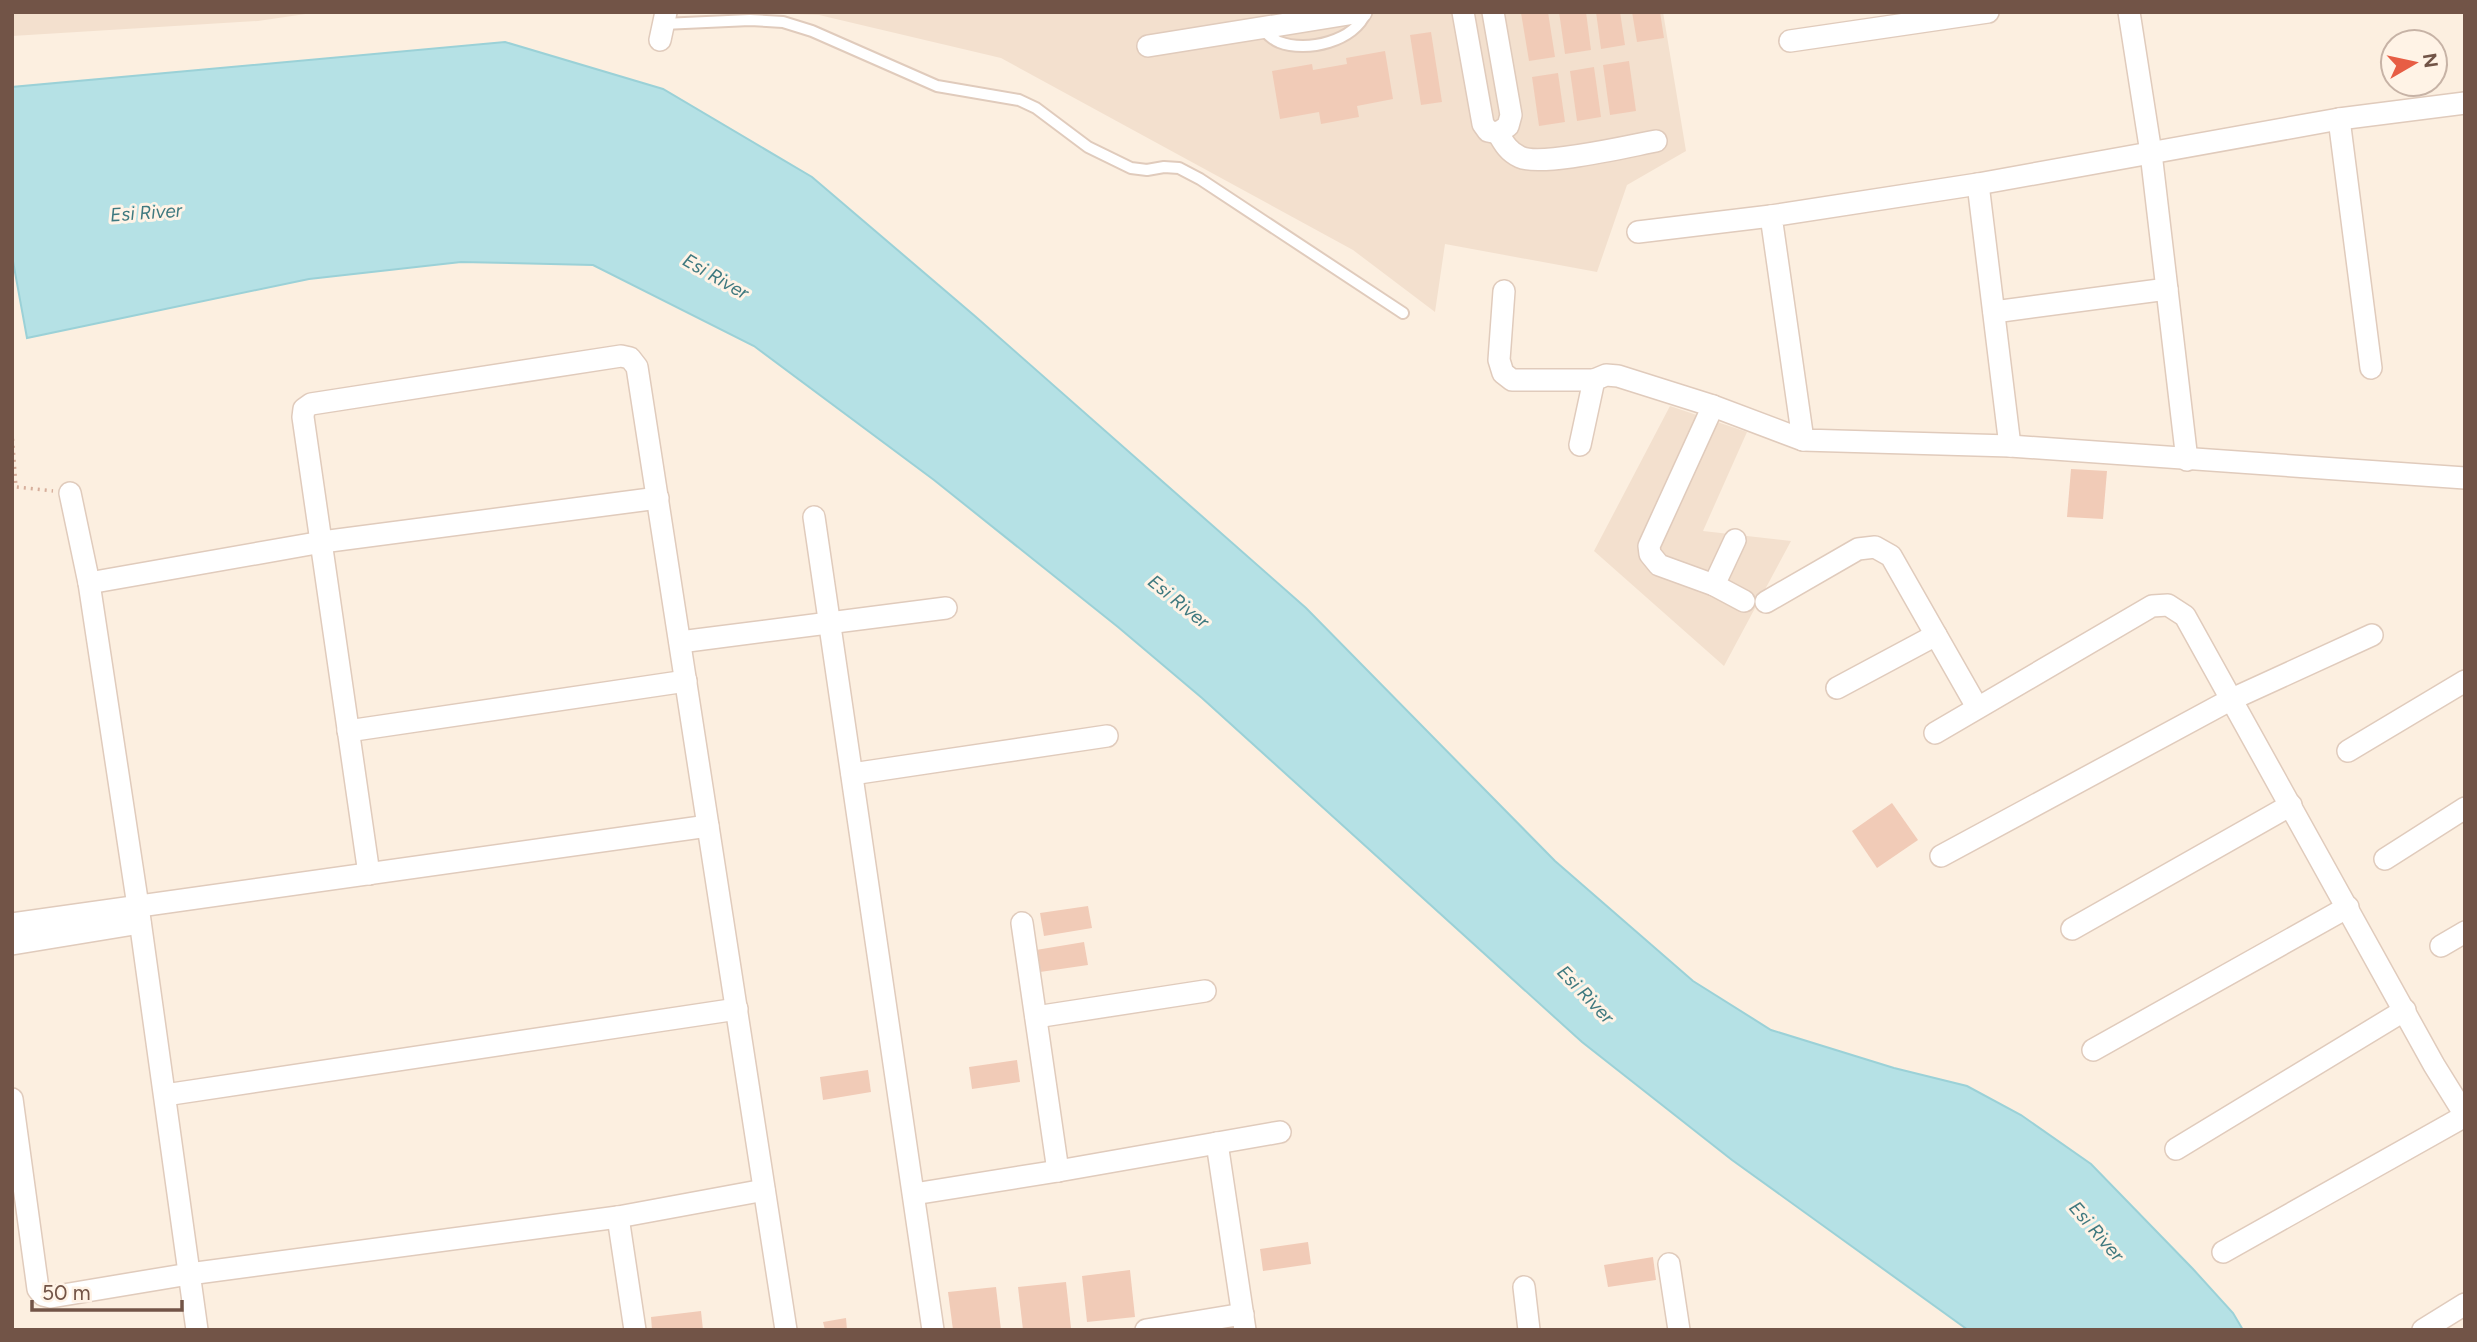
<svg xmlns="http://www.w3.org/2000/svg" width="2477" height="1342" font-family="Figtree,sans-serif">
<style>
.residential{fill:#f3e0ce}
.water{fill:#b5e1e5;stroke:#9bd1d7;stroke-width:2}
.building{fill:#f1cbb7}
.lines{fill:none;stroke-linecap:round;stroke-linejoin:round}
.service-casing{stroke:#e0cbbc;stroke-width:14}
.minor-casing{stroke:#e0cbbc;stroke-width:24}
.path{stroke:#d6ae9b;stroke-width:3.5;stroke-dasharray:2 5;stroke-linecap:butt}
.service{stroke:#fff;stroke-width:10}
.minor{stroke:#fff;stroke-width:21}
.labels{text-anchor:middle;stroke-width:6;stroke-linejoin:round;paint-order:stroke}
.water-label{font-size:19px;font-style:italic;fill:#3f797f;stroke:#fff3e6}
</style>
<rect width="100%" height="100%" fill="#fcefe0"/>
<!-- residential -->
<g class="residential">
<polygon points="12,12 319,12 258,21 12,36"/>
<polygon points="734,12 1663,12 1686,151 1627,185 1597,272 1445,244 1435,312 1353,250 1001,58 819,15"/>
<polygon points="1670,406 1747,432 1703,531 1791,541 1724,666 1594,551"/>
</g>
<!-- water -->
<polygon class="water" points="505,42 663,89 812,177 976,317 1306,608 1555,861 1693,981 1771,1030 1894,1068 1967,1086 2021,1115 2091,1164 2193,1269 2233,1313 2243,1330 1968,1330 1732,1160 1582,1042 1202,698 1118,627 934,480 754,346 593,265 461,262 309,279 27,338 12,256 12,87"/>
<!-- building -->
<g class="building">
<polygon points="1548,12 1555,57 1529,61 1521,13"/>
<polygon points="1559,12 1586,12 1591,50 1565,54"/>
<polygon points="1596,12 1620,12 1625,45 1601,49"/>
<polygon points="1632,12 1660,12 1664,38 1637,42"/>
<polygon points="1431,32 1442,102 1421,105 1410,35"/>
<polygon points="1385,51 1393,99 1357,106 1359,117 1321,124 1319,112 1280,119 1272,71 1312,64 1313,70 1347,64 1346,58"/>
<polygon points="1629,61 1636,111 1610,115 1603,65"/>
<polygon points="1594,67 1601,117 1577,121 1570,71"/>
<polygon points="1558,73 1565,122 1539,126 1532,77"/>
<polygon points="2071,469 2107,471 2103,519 2067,517"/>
<polygon points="1892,803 1918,840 1877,868 1852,831"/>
<polygon points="1088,906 1092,928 1044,936 1040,913"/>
<polygon points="1084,942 1088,965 1040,972 1036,950"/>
<polygon points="1017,1060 1020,1082 972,1089 969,1067"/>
<polygon points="868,1070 871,1092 823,1100 820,1077"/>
<polygon points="1308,1242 1311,1264 1263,1271 1260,1249"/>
<polygon points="1653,1257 1656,1280 1608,1287 1604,1265"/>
<polygon points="1130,1270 1135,1317 1087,1322 1082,1276"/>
<polygon points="1066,1282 1071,1328 1023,1330 1018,1287"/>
<polygon points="996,1287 1001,1330 953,1330 948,1292"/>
<polygon points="701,1311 703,1330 652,1330 651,1317"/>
<polygon points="846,1318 847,1330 825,1330 823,1322"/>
</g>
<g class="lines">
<defs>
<g id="service">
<polyline points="663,24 750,20 783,22 812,31 937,86 1019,100 1036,108 1088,147 1131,168 1147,170 1164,167 1179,168 1200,179 1403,313"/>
<path d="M1262 28C1267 34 1272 39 1279 42 1307 53 1355 41 1366 12"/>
</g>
<g id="minor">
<polyline points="1463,12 1483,124 1488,131 1498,133 1508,126 1511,115 1493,12"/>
<polyline points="2129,12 2151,153 2187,460"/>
<polyline points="660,40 666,12"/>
<polyline points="1790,41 1988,12"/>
<polyline points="1148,46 1361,12"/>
<polyline points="2465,103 2339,119 1978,184 1771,216 1803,440 2010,446 2465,478"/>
<polyline points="2339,119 2371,368"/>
<path d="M1498 133C1504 144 1509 152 1520 157 1541 167 1629 146 1656 141"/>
<polyline points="1978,184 2010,446"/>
<polyline points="1638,232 1771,216"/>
<polyline points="1504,291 1499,360 1503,373 1512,380 1594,380"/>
<polyline points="1994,312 2167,289"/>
<polyline points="1713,406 1649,546 1650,554 1659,565 1714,585 1744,601"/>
<polyline points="1580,445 1594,380 1606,375 1618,376 1713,406 1803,440"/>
<polyline points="70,493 89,583 138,906 197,1330"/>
<polyline points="814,517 933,1330"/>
<polyline points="89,583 322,542 658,498"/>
<polyline points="1714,585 1735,540"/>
<polyline points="1766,602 1858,549 1875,547 1891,556 1977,707"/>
<polyline points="680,642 946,608"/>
<polyline points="1837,688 1936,635"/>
<polyline points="348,731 686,681"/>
<polyline points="1935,733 2152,606 2168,605 2185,616 2434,1065 2465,1115"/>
<polyline points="2348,751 2465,681"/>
<polyline points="852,774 1107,736"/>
<polyline points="1941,856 2230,700 2372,635"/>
<polyline points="2385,859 2465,808"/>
<polyline points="369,874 303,417 304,409 311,404 621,356 630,358 637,367 786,1330"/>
<polyline points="1022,923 1058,1171"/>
<polyline points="12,924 708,826"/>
<polyline points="2072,929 2291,805"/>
<polyline points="12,944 140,923"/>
<polyline points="2441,946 2465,932"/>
<polyline points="1036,1017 1205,991"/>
<polyline points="2093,1050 2348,907"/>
<polyline points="165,1095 737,1009"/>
<polyline points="12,1099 38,1289 43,1295 51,1297 189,1274 618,1217 764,1190"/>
<polyline points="1217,1143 1245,1330"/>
<polyline points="2176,1149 2405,1010"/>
<polyline points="914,1194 1058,1171 1280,1132"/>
<polyline points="618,1217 635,1330"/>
<polyline points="2223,1252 2465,1116"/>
<polyline points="1669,1264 1679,1330"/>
<polyline points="1524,1287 1529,1330"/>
<polyline points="1146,1330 1243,1314"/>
<polyline points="2423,1330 2465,1304"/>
</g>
</defs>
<!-- service casing -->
<use href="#service" class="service-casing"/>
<!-- minor casing -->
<use href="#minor" class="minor-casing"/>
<!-- path -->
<polyline class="path" points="12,432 16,487 53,491"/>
<!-- service -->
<use href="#service" class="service"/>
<!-- minor -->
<use href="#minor" class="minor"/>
</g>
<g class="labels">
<!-- water labels -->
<g class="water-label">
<text transform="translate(146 212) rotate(-4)" y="7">Esi River</text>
<text transform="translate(716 276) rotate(30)" y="7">Esi River</text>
<text transform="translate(1179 601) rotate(39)" y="7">Esi River</text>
<text transform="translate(1586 994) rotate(46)" y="7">Esi River</text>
<text transform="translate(2097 1231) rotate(49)" y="7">Esi River</text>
</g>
</g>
<!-- border -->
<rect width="2477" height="1342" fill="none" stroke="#725447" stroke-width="28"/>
<!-- north arrow -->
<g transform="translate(2414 63) rotate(81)"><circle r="33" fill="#fff3e6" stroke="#c7b3a6" stroke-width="2"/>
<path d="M0-5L12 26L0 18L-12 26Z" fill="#e75d44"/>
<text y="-10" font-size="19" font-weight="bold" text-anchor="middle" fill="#725447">N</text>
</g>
<!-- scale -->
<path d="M32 1300v10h150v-10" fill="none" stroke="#725447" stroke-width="3.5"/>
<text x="42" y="1300" font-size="21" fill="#725447" stroke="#fff3e6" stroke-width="5" paint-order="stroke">50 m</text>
</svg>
